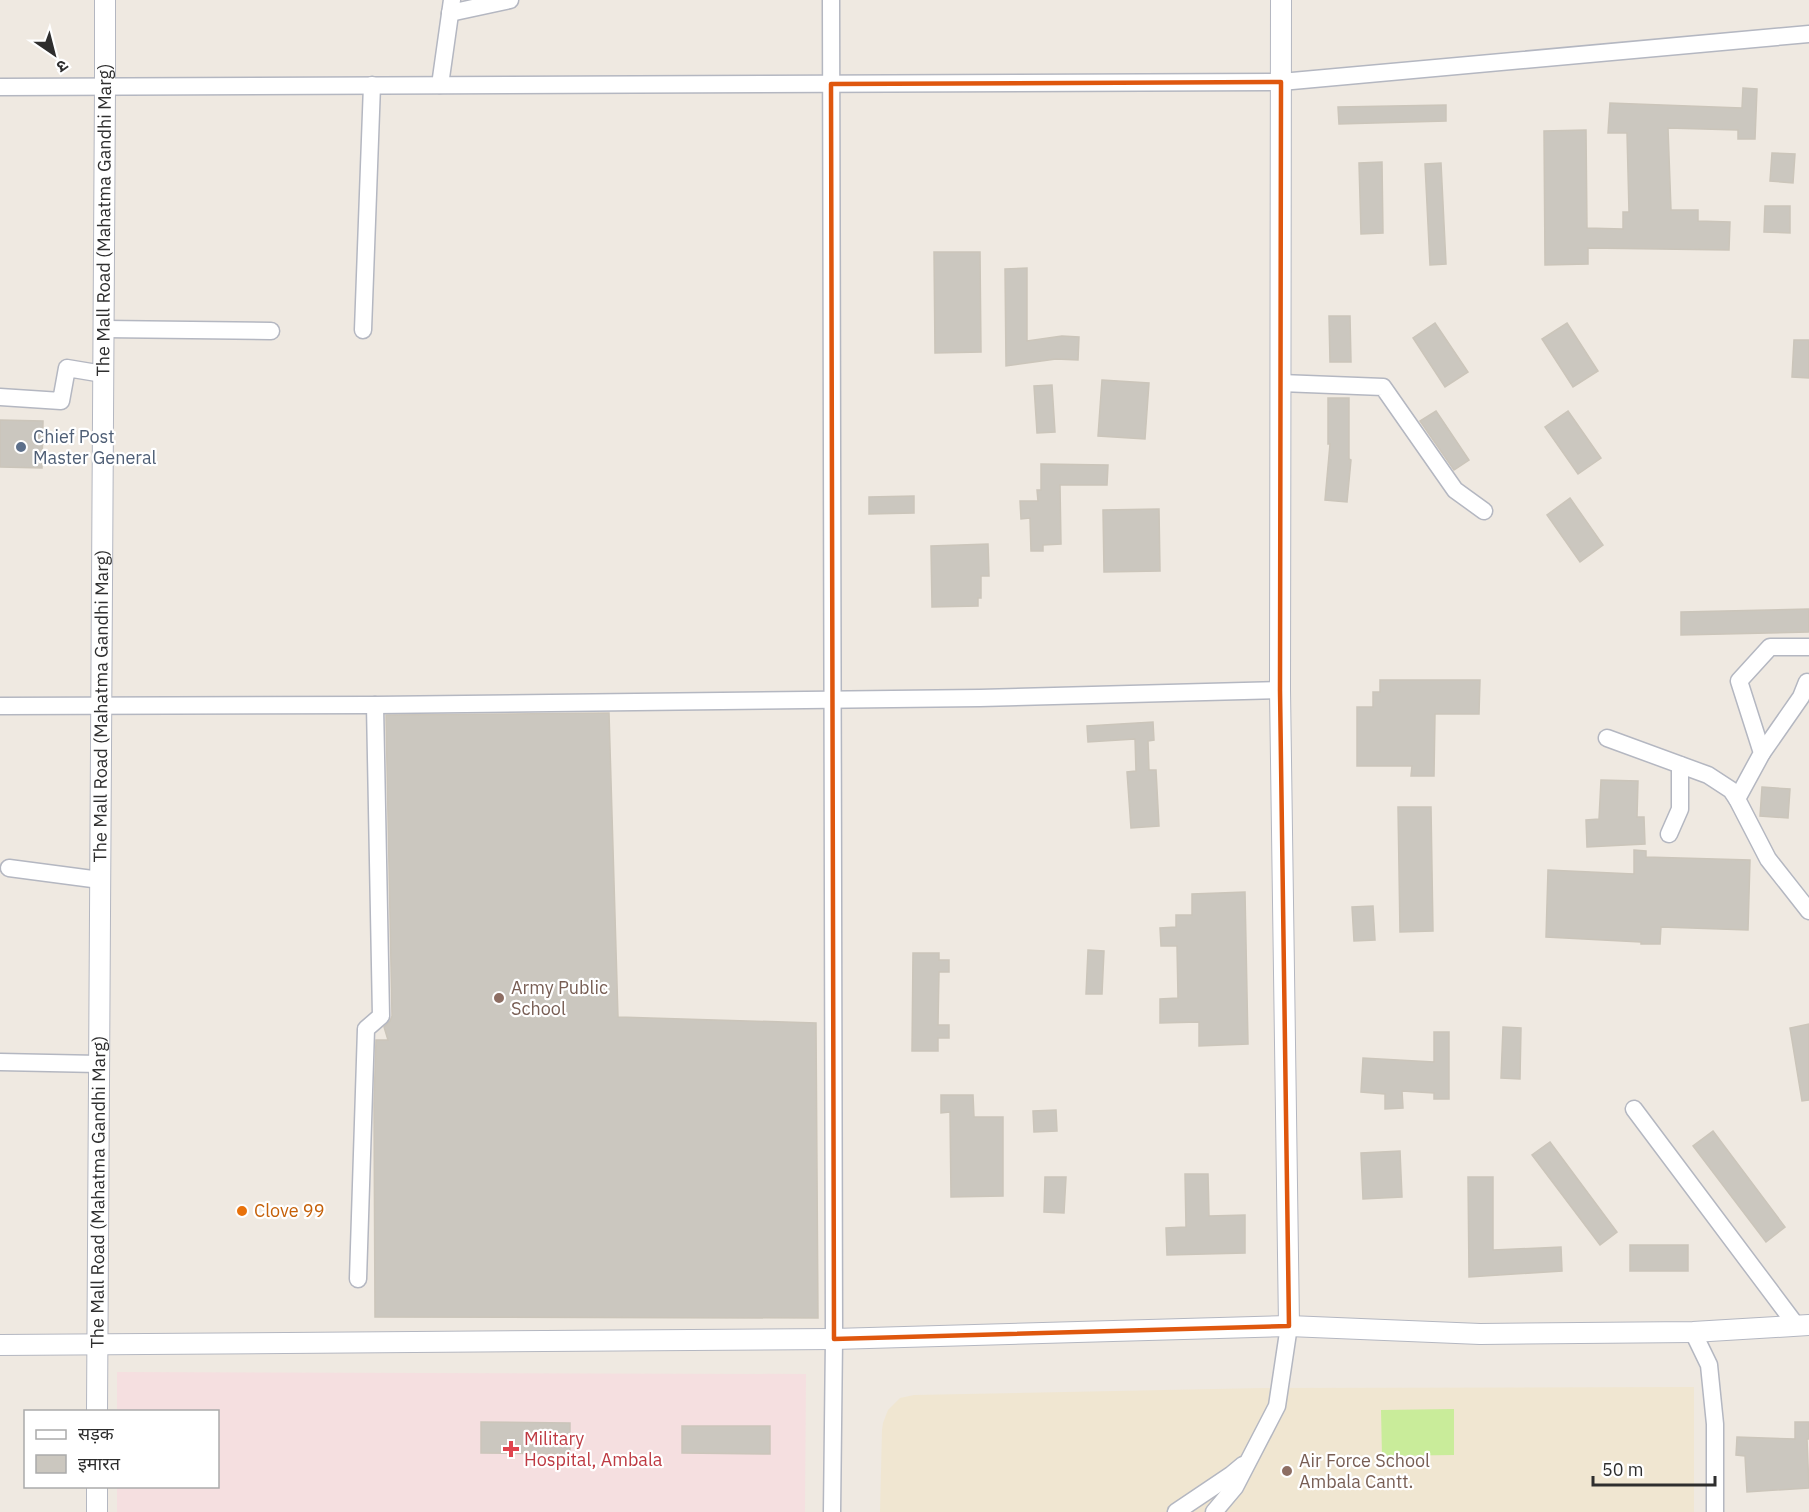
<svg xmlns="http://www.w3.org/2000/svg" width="1809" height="1512" font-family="'IBM Plex Sans','Noto Sans Devanagari',sans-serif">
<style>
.education{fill:#f0e6d1}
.medical{fill:#f5dfe0}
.pitch{fill:#c9ec9a}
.building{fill:#cbc7bf;stroke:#cbc5ba;stroke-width:1.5}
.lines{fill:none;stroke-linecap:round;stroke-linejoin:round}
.minor-casing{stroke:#b4b7c1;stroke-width:19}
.tertiary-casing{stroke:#b4b7c1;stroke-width:22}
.minor{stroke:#fff;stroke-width:16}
.tertiary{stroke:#fff;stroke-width:20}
.marked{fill:none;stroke:#df570e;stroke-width:4.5;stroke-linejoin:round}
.service-dot{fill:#5c6f8a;stroke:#fff;stroke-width:2}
.education-dot{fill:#8d6e63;stroke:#fff;stroke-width:2}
.food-dot{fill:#e8710a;stroke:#fff;stroke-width:2}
.health-dot{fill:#e0444e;stroke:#fff;stroke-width:2}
.labels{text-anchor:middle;stroke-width:4.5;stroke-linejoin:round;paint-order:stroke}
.street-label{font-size:18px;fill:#2e2e2e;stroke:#fff}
.service-label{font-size:18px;fill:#4e5e75;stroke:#fff;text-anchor:start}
.education-label{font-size:18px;fill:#785e54;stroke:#fff;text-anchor:start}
.food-label{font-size:18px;fill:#c56008;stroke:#fff;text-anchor:start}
.health-label{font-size:18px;fill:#be3a42;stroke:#fff;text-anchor:start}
</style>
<rect width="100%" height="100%" fill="#efe9e1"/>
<!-- education -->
<polygon class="education" points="1694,1387 1694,1512 880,1512 882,1430 883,1423 888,1410 900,1398 914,1395 1263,1388"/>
<!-- medical -->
<polygon class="medical" points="117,1372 806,1374 805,1512 117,1512 117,1487 218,1486 218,1412 117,1411"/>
<!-- pitch -->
<polygon class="pitch" points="1454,1409 1454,1455 1382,1456 1381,1410"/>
<!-- building -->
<g class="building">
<polygon points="1743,88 1757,89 1755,139 1738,139 1738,130 1668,128 1671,210 1698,210 1698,221 1730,222 1729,250 1588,248 1588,264 1545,265 1544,131 1586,130 1587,228 1623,229 1623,212 1629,212 1627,133 1608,133 1610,103 1742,108"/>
<polygon points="1446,105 1446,121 1339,124 1338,107"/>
<polygon points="1772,153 1795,154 1793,183 1770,181"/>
<polygon points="1382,162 1383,233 1361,234 1359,163"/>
<polygon points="1441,163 1446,264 1430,265 1425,164"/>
<polygon points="1765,206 1790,206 1790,233 1764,232"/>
<polygon points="934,252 980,252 981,352 935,353"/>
<polygon points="1027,268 1027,341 1062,336 1079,337 1078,360 1056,359 1006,366 1005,269"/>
<polygon points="1329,316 1350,316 1351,362 1330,362"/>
<polygon points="1435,323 1468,372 1445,387 1413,338"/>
<polygon points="1567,323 1598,371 1573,387 1542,339"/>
<polygon points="1794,340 1809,340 1809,378 1792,377"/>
<polygon points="1102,380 1149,383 1145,439 1098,436"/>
<polygon points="1052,385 1055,432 1037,433 1034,386"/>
<polygon points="1328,398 1349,398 1349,459 1351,460 1347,502 1325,500 1330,444 1328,444"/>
<polygon points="1436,411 1469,460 1454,470 1420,421"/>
<polygon points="1568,411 1601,458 1578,474 1545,427"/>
<polygon points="0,420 43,421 42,468 0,467"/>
<polygon points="1041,464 1108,465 1107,485 1060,485 1061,544 1043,545 1043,551 1031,551 1030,518 1021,519 1020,501 1038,501 1037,490 1041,490"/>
<polygon points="914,496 914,513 869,514 869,497"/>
<polygon points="1570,498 1603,545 1580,562 1547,515"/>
<polygon points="1159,509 1160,571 1104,572 1103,510"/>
<polygon points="988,544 989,576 981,576 981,598 978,598 978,606 932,607 931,546"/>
<polygon points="1809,609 1809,632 1681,635 1681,612"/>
<polygon points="1380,680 1480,680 1479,714 1435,714 1434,776 1411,776 1412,766 1357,766 1357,707 1373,707 1373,692 1380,692"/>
<polygon points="609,713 618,1017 816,1023 818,1318 375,1317 374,1104 376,1040 388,1040 384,1027 390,1021 392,1016 386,715"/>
<polygon points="1153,722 1154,740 1148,741 1149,770 1156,770 1159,826 1131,828 1127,772 1136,771 1135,739 1088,742 1087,726"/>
<polygon points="1601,780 1638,781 1637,817 1644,817 1645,844 1587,847 1586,820 1599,819"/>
<polygon points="1762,787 1790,789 1788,818 1760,816"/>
<polygon points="1398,807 1431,807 1433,931 1400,932"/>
<polygon points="1634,850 1646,851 1646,857 1750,860 1748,930 1661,927 1660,944 1641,944 1641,942 1546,937 1548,870 1634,874"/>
<polygon points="1245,892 1248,1044 1199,1046 1199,1022 1160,1023 1160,999 1178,998 1177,946 1161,946 1160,928 1176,927 1176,915 1192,915 1192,894"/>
<polygon points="1373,906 1375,940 1354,941 1352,907"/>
<polygon points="1088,950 1104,951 1102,994 1086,994"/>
<polygon points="913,953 939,953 939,960 949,960 949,972 939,972 938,1025 949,1025 949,1038 938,1038 938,1051 912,1051"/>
<polygon points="1809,1024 1809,1100 1802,1101 1790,1028"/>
<polygon points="1503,1027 1521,1028 1520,1079 1501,1078"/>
<polygon points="1434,1032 1449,1032 1449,1099 1434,1099 1434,1093 1402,1091 1403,1108 1385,1109 1385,1094 1361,1092 1363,1058 1434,1062"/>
<polygon points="941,1095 973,1095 974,1117 1003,1117 1003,1196 951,1197 950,1112 941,1113"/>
<polygon points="1056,1110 1057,1131 1034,1132 1033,1111"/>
<polygon points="1713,1131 1785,1227 1766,1242 1693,1146"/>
<polygon points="1550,1142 1617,1232 1600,1245 1532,1155"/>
<polygon points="1400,1151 1402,1197 1363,1199 1361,1153"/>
<polygon points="1185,1174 1208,1174 1209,1216 1245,1215 1245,1253 1167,1255 1166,1228 1186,1227"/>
<polygon points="1045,1177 1066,1177 1064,1213 1044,1212"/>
<polygon points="1468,1177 1493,1177 1493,1250 1561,1247 1562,1271 1469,1277"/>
<rect x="1630" y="1245" width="58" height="26"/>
<polygon points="481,1422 570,1423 570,1454 481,1453"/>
<polygon points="1795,1422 1809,1422 1809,1439 1807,1439 1809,1488 1747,1492 1745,1456 1736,1455 1737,1437 1795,1439"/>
<polygon points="682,1426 770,1426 770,1454 682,1453"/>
</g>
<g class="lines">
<defs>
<g id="minor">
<polyline points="831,0 834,1339 832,1512"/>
<polyline points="450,13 510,0"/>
<polyline points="440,85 452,0"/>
<polyline points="0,87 1281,82 1809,34"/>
<polyline points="104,329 271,331"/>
<polyline points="363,330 372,85"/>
<polyline points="1281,383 1383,387 1455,490 1484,511"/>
<polyline points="0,397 61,401 67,368 103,374"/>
<polyline points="1809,647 1770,647 1739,681 1762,753 1737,799 1768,859 1809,911"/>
<polyline points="0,706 375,705 980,698 1280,690"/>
<polyline points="1607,738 1708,775 1731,790 1737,799"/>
<polyline points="1762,753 1801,697 1807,682"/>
<polyline points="1669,834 1680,809 1680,765"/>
<polyline points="9,868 100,880"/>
<polyline points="0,1062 99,1064"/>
<polyline points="1634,1109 1796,1325"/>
<polyline points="358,1279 366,1029 381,1016 375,705"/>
<polyline points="1693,1332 1709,1365 1715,1424 1715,1512"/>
<polyline points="1176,1512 1231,1475 1243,1465"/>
<polyline points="1214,1512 1235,1487 1277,1406 1289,1326"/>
</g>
<g id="tertiary">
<polyline points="1281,0 1280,690 1289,1326"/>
<polyline points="0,1345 834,1339 1289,1326 1480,1334 1693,1332 1809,1325"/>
<path id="s1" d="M97 1412 105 86V0"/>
<polyline points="97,1486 97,1512"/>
</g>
</defs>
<!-- minor casing -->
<use href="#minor" class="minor-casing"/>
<!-- tertiary casing -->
<use href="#tertiary" class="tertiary-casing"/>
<!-- minor -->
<use href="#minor" class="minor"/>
<!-- tertiary -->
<use href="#tertiary" class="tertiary"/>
</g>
<!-- marked area -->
<path class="marked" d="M1281 82 1280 690 1289 1326 834 1339 831 84Z"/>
<!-- markers -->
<circle class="service-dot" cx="21" cy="447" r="6"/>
<g class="education-dot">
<circle cx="499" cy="998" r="6"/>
<circle cx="1287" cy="1471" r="6"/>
</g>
<circle class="food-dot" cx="242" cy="1211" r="6"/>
<path class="health-dot" d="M508 1440h6v6h6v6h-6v6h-6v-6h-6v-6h6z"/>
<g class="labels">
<!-- street labels -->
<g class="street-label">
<text dy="6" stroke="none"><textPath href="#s1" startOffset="1192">The Mall Road (Mahatma Gandhi Marg)</textPath></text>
<text dy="6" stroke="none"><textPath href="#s1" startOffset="706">The Mall Road (Mahatma Gandhi Marg)</textPath></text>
<text dy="6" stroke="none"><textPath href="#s1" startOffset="220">The Mall Road (Mahatma Gandhi Marg)</textPath></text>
</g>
<!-- service labels -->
<g class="service-label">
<text x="33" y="443">Chief Post<tspan x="33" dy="21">Master General</tspan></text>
</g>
<!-- education labels -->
<g class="education-label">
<text x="511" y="994">Army Public<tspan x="511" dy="21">School</tspan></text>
<text x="1299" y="1467">Air Force School<tspan x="1299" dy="21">Ambala Cantt.</tspan></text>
</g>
<!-- food labels -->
<g class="food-label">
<text x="254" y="1217">Clove 99</text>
</g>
<!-- health labels -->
<g class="health-label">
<text x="524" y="1445">Military<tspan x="524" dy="21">Hospital, Ambala</tspan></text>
</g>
</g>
<!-- legend -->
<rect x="24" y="1410" width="195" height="78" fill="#ffffff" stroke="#ababab" stroke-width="1.5"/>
<rect x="36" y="1430" width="30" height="9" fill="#ffffff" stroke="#ababab" stroke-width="1.5"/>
<text x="78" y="1440" font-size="18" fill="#2e2e2e">सड़क</text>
<rect x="36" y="1455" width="30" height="18" fill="#cbc7bf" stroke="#ababab" stroke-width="1.5"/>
<text x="78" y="1470" font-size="18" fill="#2e2e2e">इमारत</text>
<!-- north arrow -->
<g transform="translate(54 54) rotate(145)" stroke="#ffffff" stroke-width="4.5" paint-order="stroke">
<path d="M0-4.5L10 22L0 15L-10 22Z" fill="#2e2e2e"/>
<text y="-9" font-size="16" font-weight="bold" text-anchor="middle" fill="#2e2e2e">उ</text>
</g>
<!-- scale -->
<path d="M1593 1476v9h122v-9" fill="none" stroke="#2e2e2e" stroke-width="3"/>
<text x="1602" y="1476" font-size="18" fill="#2e2e2e" stroke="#ffffff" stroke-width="4.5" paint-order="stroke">50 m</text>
</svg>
